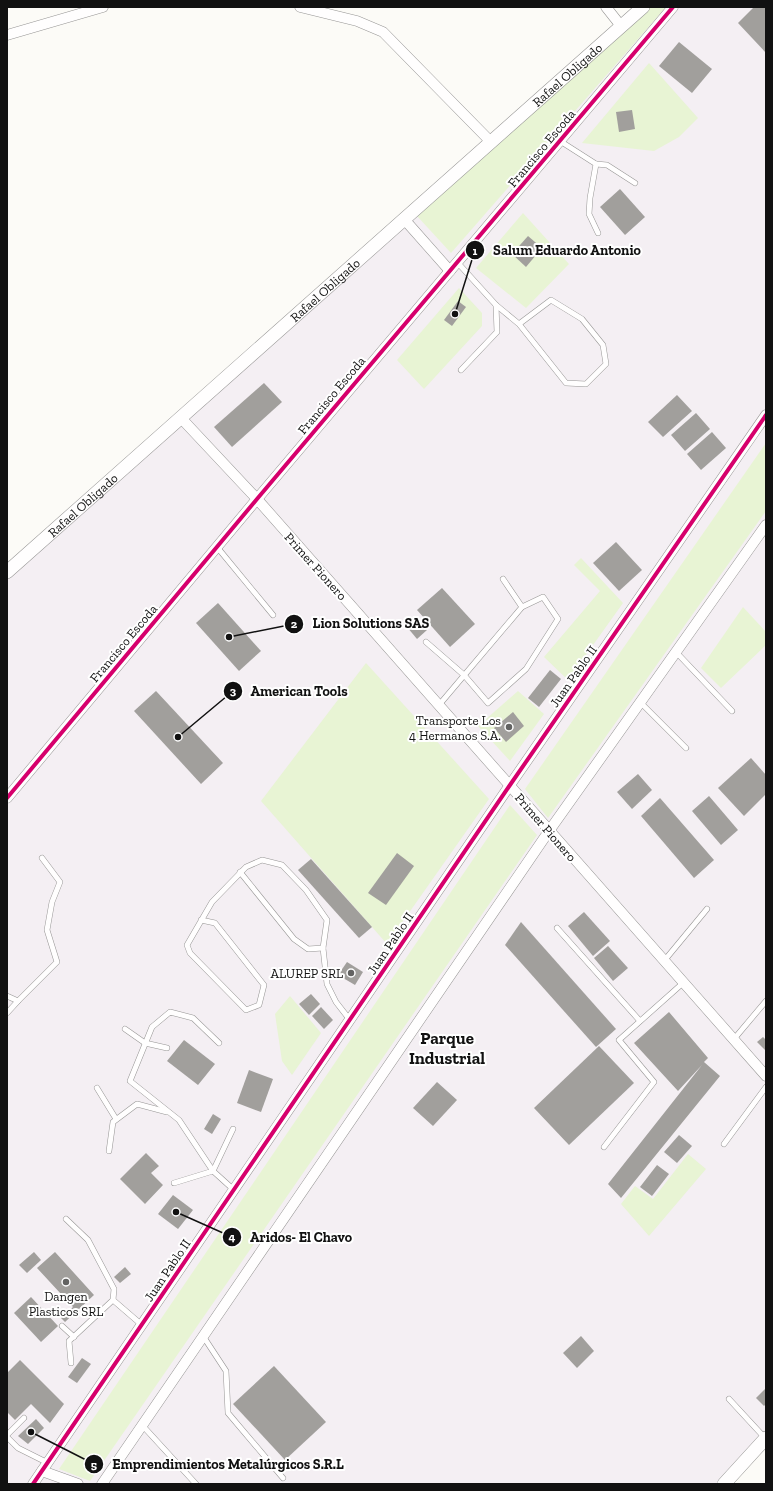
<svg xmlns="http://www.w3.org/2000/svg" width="773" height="1491" font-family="'Zilla Slab',serif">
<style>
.industrial{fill:#f4eff3}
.green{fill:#e8f4d4}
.building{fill:#a19f9c}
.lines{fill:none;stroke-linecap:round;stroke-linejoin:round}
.service-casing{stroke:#979695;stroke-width:6}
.minor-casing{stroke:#979695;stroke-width:11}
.tertiary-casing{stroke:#979695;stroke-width:14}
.service{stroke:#fffefe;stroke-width:5}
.minor{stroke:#fffefe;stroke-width:10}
.tertiary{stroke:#fffefe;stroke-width:13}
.cycleway-casing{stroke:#fff;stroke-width:6}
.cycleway{stroke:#d6006c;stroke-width:4}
.poi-dot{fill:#636362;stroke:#fff;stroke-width:1.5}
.labels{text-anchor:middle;stroke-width:4;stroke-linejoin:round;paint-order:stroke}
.street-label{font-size:13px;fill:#111;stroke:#fff}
.poi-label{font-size:13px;fill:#111;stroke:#fff;text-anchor:end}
.district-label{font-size:17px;font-weight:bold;fill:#111;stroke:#fff}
.leader{fill:none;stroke:#111;stroke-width:1.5}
.callout-dot{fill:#111;stroke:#fff;stroke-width:1.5}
.mark-label{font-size:12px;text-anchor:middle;font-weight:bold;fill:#fff}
.callout-label{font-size:14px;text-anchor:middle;font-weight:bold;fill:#111;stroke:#fff;stroke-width:4;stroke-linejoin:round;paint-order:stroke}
</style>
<rect width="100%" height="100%" fill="#fcfbf7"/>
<!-- industrial -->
<polygon class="industrial" points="643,7 766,7 766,1438 724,1484 7,1484 7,572"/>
<!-- green -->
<g class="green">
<polygon points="650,7 666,7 451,253 417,216"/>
<polygon points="649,63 698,118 679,137 654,151 582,143"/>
<polygon points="523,213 569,264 526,308 476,268"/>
<polygon points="459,288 482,313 482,326 424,389 397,360"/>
<polygon points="766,443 766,511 548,818 525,789"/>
<polygon points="581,558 623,603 568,680 544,657 600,591 574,565"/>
<polygon points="743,607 766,632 766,645 721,688 701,668"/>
<polygon points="366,663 489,799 387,944 261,801"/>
<polygon points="518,691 544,714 510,761 478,726"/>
<polygon points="510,805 537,835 90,1481 59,1469"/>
<polygon points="290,996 321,1033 292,1075 282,1061 275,1014"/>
<polygon points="688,1154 706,1169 649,1236 621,1204 635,1186 653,1199"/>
</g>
<!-- building -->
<g class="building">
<polygon points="754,7 766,7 766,53 738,23"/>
<polygon points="679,42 712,69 692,93 659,66"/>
<polygon points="632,110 635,129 619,132 616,112"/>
<polygon points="620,189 645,217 625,235 600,207"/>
<polygon points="528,236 542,248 526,267 512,254"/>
<polygon points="458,301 466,307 452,326 444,320"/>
<polygon points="264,383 282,402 232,447 214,427"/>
<polygon points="677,395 692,411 663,437 648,422"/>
<polygon points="696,413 710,429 685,451 671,435"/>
<polygon points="712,432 726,448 701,470 687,454"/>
<polygon points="616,542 642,570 619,591 593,563"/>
<polygon points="442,588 475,624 450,647 417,610"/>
<polygon points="218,603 261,651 239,671 196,623"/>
<polygon points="418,618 427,630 417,639 407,627"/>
<polygon points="550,670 561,679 539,707 528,698"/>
<polygon points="156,691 223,763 201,784 134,711"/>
<polygon points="513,712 524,726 506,742 494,728"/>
<polygon points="751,758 766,775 766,794 744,816 718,788"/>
<polygon points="638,774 652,790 632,809 617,792"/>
<polygon points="709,796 738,830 721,845 692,811"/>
<polygon points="660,798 714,860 694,878 641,816"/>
<polygon points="397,853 414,866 386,905 368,893"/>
<polygon points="311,859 372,927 359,938 298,870"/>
<polygon points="584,912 610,941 593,956 568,926"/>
<polygon points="521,922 616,1029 596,1047 505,945"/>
<polygon points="608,946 628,968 613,981 594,958"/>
<polygon points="347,962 363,972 355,985 338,975"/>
<polygon points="311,994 320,1004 309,1015 299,1004"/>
<polygon points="321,1007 333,1020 324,1029 312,1016"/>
<polygon points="669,1012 708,1058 704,1062 720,1076 621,1198 608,1184 702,1065 678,1091 634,1043"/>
<polygon points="763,1037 766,1040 766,1051 757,1042"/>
<polygon points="184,1040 215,1064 198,1085 167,1061"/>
<polygon points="599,1046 634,1083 569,1145 534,1108"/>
<polygon points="249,1070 273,1079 261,1112 237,1103"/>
<polygon points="437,1082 457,1100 433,1126 413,1108"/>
<polygon points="213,1114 221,1119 212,1134 204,1129"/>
<polygon points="679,1135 692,1146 677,1163 664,1152"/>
<polygon points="146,1153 159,1166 151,1173 163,1185 145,1204 120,1179"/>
<polygon points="657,1165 669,1174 652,1196 640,1187"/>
<polygon points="173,1195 193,1210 178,1229 158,1214"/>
<polygon points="34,1252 41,1260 27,1273 19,1265"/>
<polygon points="55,1252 94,1295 65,1322 61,1318 73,1307 37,1268"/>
<polygon points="125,1267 131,1274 120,1283 114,1277"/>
<polygon points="31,1297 58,1326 41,1342 14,1313"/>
<polygon points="581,1336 594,1351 577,1368 563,1353"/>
<polygon points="82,1358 91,1364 77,1383 68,1377"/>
<polygon points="20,1360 64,1404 50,1423 31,1404 15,1420 7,1412 7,1373"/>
<polygon points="274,1366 326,1422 285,1460 233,1404"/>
<polygon points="765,1389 766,1390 766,1404 764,1406 756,1398"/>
<polygon points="36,1419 44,1428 28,1444 18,1436"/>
</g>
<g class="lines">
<defs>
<g id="service">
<polyline points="560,141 596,164 590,198 589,214 598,233"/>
<polyline points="596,164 607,165 635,183"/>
<polyline points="457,262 496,305 519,324 551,300 582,319 603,345 606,364 586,384 566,383 519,324"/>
<polyline points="461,370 497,332 496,305"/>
<polyline points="217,547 273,615"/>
<polyline points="426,642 464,675 488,703 526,669 558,619 543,597 522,607 503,579"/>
<polyline points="676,652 732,711"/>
<polyline points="640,702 686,748"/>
<polyline points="439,705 522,607"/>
<polyline points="240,872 294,939 308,949 323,948"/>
<polyline points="201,920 215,923 264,985 259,1005 246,1010 190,953 187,945 212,902 246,867 262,860 282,865 306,890 327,920 323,948 327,984 336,1002 350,1020"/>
<polyline points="557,928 640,1021"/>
<polyline points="664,961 707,909"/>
<polyline points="7,996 18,1001 57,962 47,930 52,902 60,882 42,858"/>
<polyline points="7,1013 18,1001"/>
<polyline points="125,1029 145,1043 167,1048"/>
<polyline points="734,1039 766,1001"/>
<polyline points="97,1088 116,1119"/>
<polyline points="233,1129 213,1171 234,1190"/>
<polyline points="724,1144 766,1087"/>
<polyline points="604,1147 654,1082 619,1040 683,983"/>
<polyline points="109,1151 113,1122 137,1104 167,1112"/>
<polyline points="174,1183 213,1171 179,1120 130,1081 152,1027 170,1012 193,1018 219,1043"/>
<polyline points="66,1219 88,1240 114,1289 113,1300"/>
<polyline points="62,1326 74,1337"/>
<polyline points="203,1336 226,1371 228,1413 283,1478"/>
<polyline points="71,1363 69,1341 113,1300 142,1325"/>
<polyline points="729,1399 765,1438"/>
<polyline points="142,1425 196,1484"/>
<polyline points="7,1435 24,1418"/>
<polyline points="7,1437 18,1448 48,1463"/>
</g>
<g id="minor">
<polyline points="300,7 357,21 383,32 491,142"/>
<polyline points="606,7 621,26"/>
<polyline points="7,35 103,7"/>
<polyline points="404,219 450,271"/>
<polyline points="181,418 257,499 766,1076"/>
<polyline points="7,798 257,499 673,7"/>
<polyline points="42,1471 78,1484"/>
<polyline points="33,1484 510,785 766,415"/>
<polyline points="102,1484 549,831 766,525"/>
</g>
<g id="tertiary">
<path id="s1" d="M7 572 643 7"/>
<polyline points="724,1484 766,1438"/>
</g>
</defs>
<!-- service casing -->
<use href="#service" class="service-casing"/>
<!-- minor casing -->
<use href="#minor" class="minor-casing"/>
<!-- tertiary casing -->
<use href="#tertiary" class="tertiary-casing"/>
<!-- service -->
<use href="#service" class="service"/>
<!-- minor -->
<use href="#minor" class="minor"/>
<!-- tertiary -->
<use href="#tertiary" class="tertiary"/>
<defs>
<g id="cycleway">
<polyline points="7,798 257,499 673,7"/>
<polyline points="33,1484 510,785 766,415"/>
</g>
</defs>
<!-- cycleway casing -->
<use href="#cycleway" class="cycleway-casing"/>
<!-- cycleway -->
<use href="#cycleway" class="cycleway"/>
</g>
<!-- markers -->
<g class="poi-dot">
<circle cx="509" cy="727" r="4"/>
<circle cx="351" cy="973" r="4"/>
<circle cx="66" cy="1282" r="4"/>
</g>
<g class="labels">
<!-- street labels -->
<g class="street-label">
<text dy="5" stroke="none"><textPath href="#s1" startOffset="749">Rafael Obligado</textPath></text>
<text transform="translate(541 148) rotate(-50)" y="5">Francisco Escoda</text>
<text dy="5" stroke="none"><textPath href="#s1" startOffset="425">Rafael Obligado</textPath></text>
<text transform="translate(331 395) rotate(-50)" y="5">Francisco Escoda</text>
<text dy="5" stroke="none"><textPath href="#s1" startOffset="101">Rafael Obligado</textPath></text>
<text transform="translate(316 566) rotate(48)" y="5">Primer Pionero</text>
<text transform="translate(123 643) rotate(-50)" y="5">Francisco Escoda</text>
<text transform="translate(573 676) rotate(-55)" y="5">Juan Pablo II</text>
<text transform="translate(546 827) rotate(49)" y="5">Primer Pionero</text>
<text transform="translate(390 943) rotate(-56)" y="5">Juan Pablo II</text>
<text transform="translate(167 1270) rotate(-56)" y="5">Juan Pablo II</text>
</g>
<!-- poi labels -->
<g class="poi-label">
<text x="501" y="725">Transporte Los<tspan x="501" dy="15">4 Hermanos S.A.</tspan></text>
<text x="343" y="978">ALUREP SRL</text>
<text x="66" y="1301" text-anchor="middle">Dangen<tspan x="66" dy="15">Plasticos SRL</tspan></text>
</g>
<!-- district labels -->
<g class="district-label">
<text x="447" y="1044">Parque<tspan x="447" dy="20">Industrial</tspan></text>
</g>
</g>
<!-- callouts -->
<path class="leader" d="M455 314L475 250M229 637L294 624M178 737L233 691M176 1212L232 1237M31 1432L94 1464"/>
<g class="callout-dot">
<circle cx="455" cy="314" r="4"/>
<circle cx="229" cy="637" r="4"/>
<circle cx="178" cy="737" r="4"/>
<circle cx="176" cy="1212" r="4"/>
<circle cx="31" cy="1432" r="4"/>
<circle cx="475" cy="250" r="10"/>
<circle cx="294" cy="624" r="10"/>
<circle cx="233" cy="691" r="10"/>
<circle cx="232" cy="1237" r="10"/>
<circle cx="94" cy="1464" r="10"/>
</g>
<g class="mark-label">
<text x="475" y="255">1</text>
<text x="294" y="628">2</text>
<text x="233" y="695">3</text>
<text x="232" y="1241">4</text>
<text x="94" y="1469">5</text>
</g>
<g class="callout-label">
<text x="567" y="255">Salum Eduardo Antonio</text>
<text x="371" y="628">Lion Solutions SAS</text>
<text x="299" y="696">American Tools</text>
<text x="301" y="1242">Aridos- El Chavo</text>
<text x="228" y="1469">Emprendimientos Metalúrgicos S.R.L</text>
</g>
<!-- border -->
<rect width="773" height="1491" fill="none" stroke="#111111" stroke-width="16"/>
</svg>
